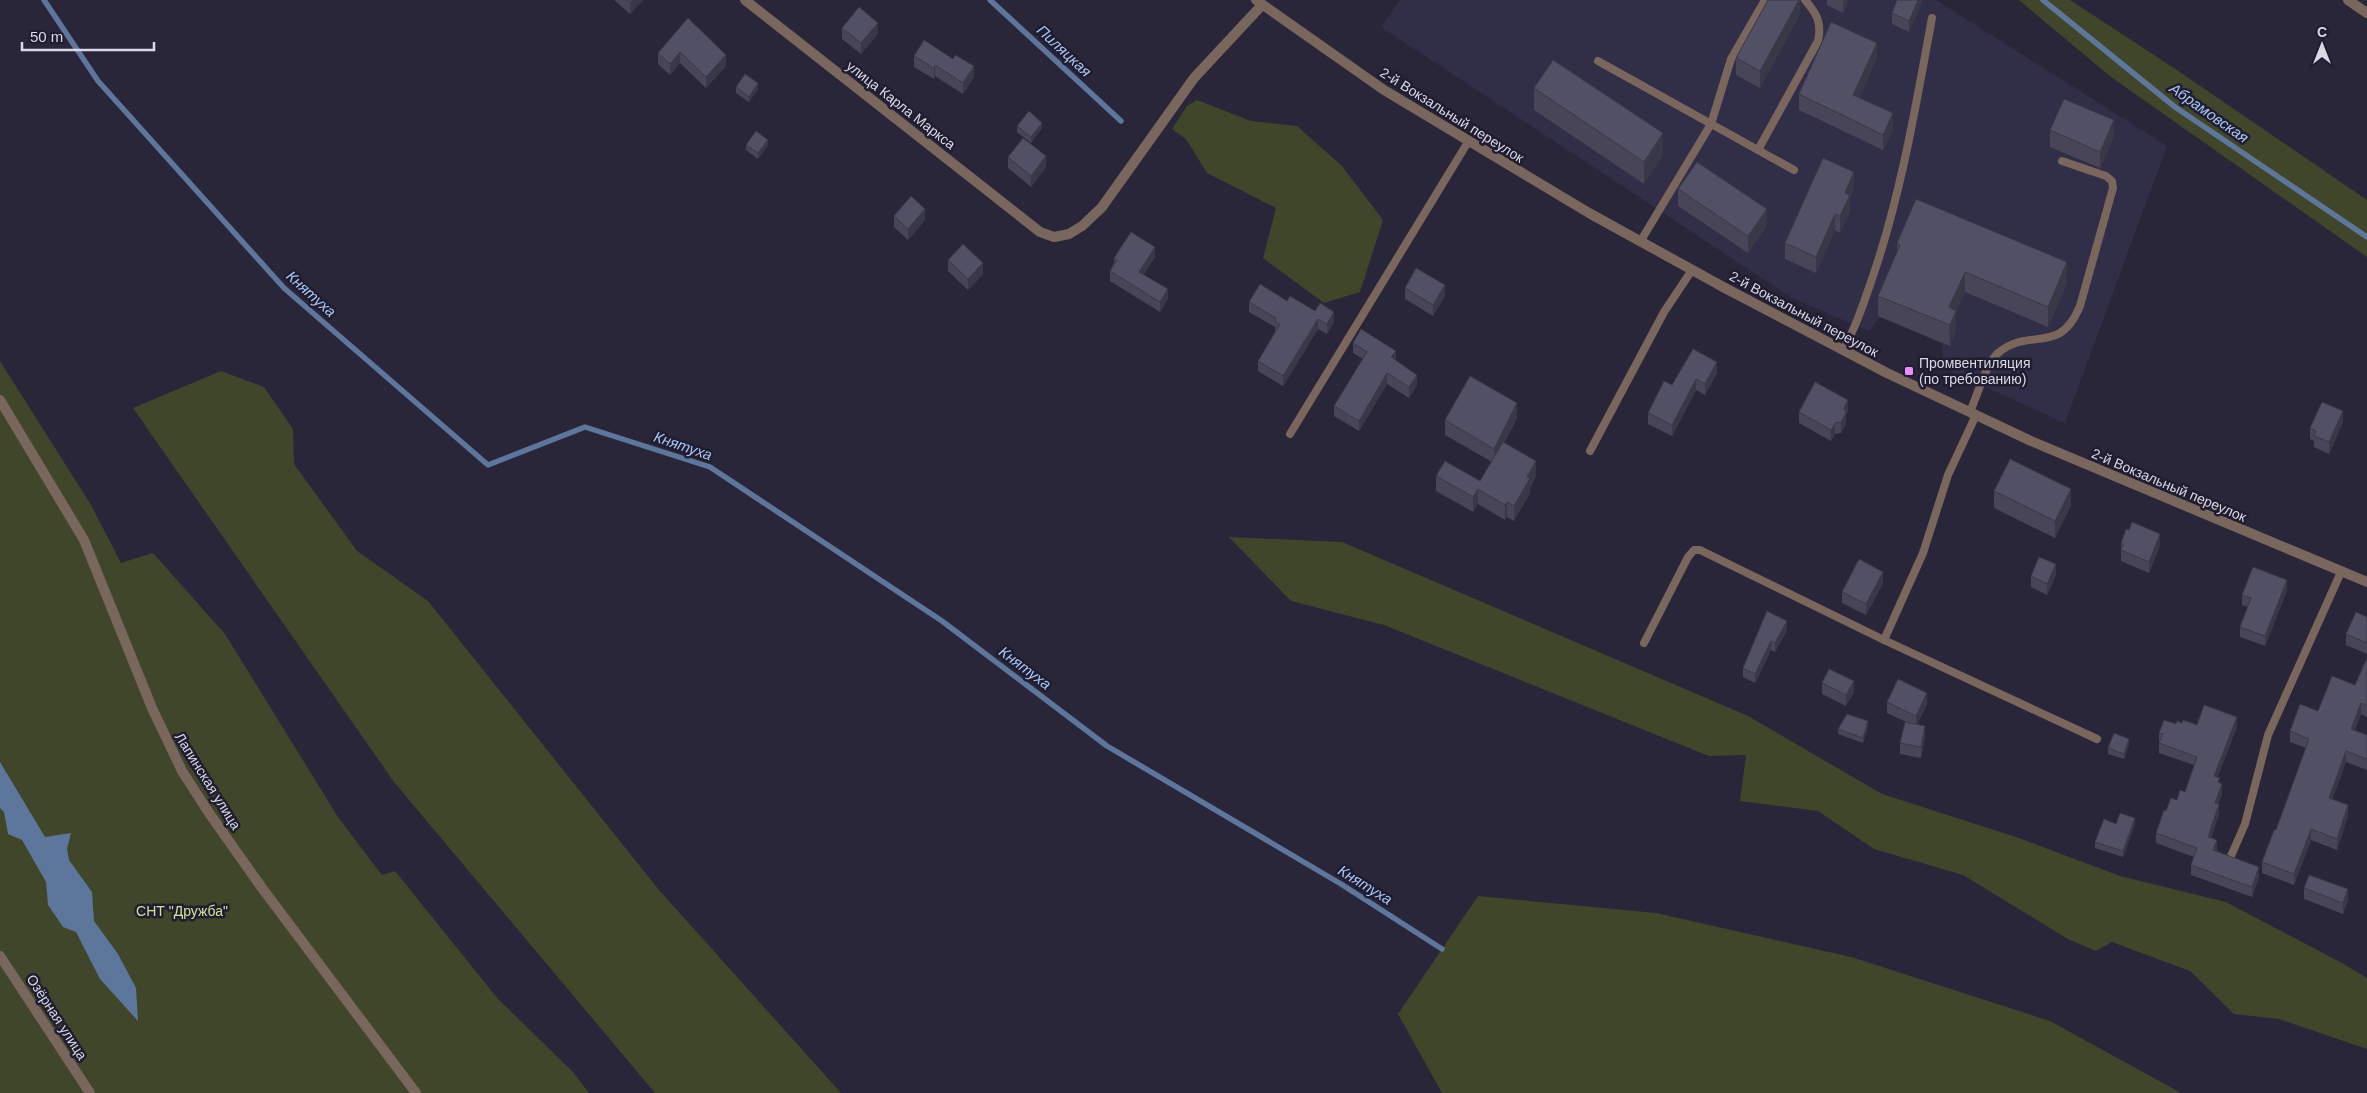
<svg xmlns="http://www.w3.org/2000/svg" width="2367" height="1093" font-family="Helvetica,sans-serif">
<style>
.built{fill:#312e48}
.green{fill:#40462a}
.water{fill:#5d769b}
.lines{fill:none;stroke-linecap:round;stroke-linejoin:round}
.stream{stroke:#5d769b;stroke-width:5.5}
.service{stroke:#79665c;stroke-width:8}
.minor{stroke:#79665c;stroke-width:10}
.tertiary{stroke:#79665c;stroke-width:10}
.wall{fill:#474557}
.shaded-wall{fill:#393847}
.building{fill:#525065;stroke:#393847}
.poi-dot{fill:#ec8cfb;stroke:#1f1d2f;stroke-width:2}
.labels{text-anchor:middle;stroke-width:5;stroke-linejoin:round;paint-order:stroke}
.street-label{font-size:14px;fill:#dad9e6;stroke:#1f1d2f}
.poi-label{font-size:14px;fill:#dad9e6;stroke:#1f1d2f;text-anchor:start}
.park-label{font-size:14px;fill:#d1e39b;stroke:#1f1d2f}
.water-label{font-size:15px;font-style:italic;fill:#a8c8f8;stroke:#1f1d2f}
</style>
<rect width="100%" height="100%" fill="#29263a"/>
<!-- built -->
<polygon class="built" points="1400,0 1936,0 2167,146 2065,423 1943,368 1942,344 1880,317 1869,331 1792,298 1381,27"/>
<!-- green -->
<g class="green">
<polygon points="2019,0 2070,0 2174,68 2367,200 2367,257 2111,77"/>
<polygon points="1197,100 1251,121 1297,126 1342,166 1383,220 1360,292 1324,303 1263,258 1276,208 1207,173 1186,139 1172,129 1187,106"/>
<polygon points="0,361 91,505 121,563 153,553 225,634 338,817 382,875 395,871 498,999 573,1072 589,1093 0,1093"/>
<polygon points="221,371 264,387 293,429 294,464 357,551 428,601 659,890 841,1093 655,1093 394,782 133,408"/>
<polygon points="1229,537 1342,542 1748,716 1882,794 2019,838 2120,876 2226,902 2340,962 2367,978 2367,1049 2279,1019 2234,1014 2190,971 2112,942 2096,951 2068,939 1963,875 1874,849 1818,811 1740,801 1746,755 1709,756 1384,625 1291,601"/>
<polygon points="1478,896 1656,913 1851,957 2050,1021 2181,1093 1442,1093 1398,1014"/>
</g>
<!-- water -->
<polygon class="water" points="0,762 45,837 71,833 67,849 69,860 92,892 94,921 118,954 136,988 138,1021 100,979 76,932 63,927 48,905 46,882 22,840 8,834 4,812 0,808"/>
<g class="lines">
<!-- stream -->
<g class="stream">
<polyline points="44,0 98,81 284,288 488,465 585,427 710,467 942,621 1107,746 1341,884 1442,949"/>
<polyline points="990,0 1121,121"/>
<polyline points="2043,0 2175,107 2367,237"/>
</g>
<!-- service -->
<g class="service">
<polyline points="1598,61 1794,170"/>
<path d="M1758 150 1818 41C1822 23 1817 14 1805 0"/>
<polyline points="1640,242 1711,124 1731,59 1765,0"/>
<path d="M1843 350C1857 325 1865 299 1874 273 1902 190 1916 104 1932 18"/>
<path d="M1970 412C1977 396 1986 364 1998 353 2030 326 2059 357 2080 306L2113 188 2112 181 2106 176 2062 161"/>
<polyline points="1290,434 1468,142"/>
<polyline points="1590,451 1664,312 1692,270"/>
<polyline points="1884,640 1923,553 1948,475 1976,415"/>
<polyline points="1644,643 1688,557 1694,550 1700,550 1884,640 2097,739"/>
<polyline points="2231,856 2245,824 2268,735 2341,572"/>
</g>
<!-- minor -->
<g class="minor">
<polyline points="745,0 1040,232 1054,237 1069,234 1082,226 1102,207 1194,78 1262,5"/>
<polyline points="2348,0 2367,13"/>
<polyline points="0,400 84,540 152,708 182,771 209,813 262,888 416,1093"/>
<polyline points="0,956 90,1093"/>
</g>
<!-- tertiary -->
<polyline class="tertiary" points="1256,0 1384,90 1589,213 1725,288 1887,373 2031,441 2367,582"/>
</g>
<!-- wall -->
<g class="wall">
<polygon points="614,0 643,0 630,14"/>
<polygon points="1800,0 1800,14 1760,88 1736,75 1736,58"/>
<polygon points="1827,0 1849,0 1843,13 1827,5"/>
<polygon points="1922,0 1922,2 1909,32 1892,24 1892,13"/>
<polygon points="688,18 726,66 706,88 680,63 670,75 658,64 658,53"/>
<polygon points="842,28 878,34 861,54 842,39"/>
<polygon points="914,56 974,77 963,94 935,76 934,79 914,67"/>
<polygon points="1877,58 1859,98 1893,129 1883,150 1799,110 1799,94"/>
<polygon points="736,87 758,89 749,102 736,93"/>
<polygon points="1534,88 1663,155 1644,184 1534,110"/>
<polygon points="1017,126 1042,128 1031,143 1017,132"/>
<polygon points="2050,130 2114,137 2100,168 2050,147"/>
<polygon points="746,145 768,145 758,159 746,150"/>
<polygon points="1008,157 1046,167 1031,187 1008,168"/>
<polygon points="1854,188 1850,198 1850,211 1840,233 1835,230 1816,273 1785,259 1785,243"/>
<polygon points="1678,189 1767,225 1748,253 1678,206"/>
<polygon points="894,216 925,220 908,240 894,227"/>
<polygon points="1897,243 2067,283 2048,327 1965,292 1956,311 1956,331 1950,346 1878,316 1878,296 1897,251"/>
<polygon points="1155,257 1143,275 1168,299 1160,312 1110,281 1110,271 1114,263 1114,258"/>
<polygon points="948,260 983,274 968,290 948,271"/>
<polygon points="1405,288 1445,296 1433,316 1405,299"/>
<polygon points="1287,301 1334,322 1327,334 1318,329 1283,386 1258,371 1258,361 1276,332 1275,331 1275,327 1249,312 1249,302"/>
<polygon points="1353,343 1396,360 1417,385 1409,398 1387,384 1359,431 1334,416 1334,406 1363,359 1353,353"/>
<polygon points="1717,373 1705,395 1696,390 1672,436 1648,424 1648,413 1672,385"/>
<polygon points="1848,411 1846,415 1846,424 1841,433 1835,434 1831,441 1799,423 1799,412"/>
<polygon points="1517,418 1504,443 1536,476 1530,488 1530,493 1514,521 1507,517 1505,520 1478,504 1473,512 1436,491 1436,476 1480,481 1492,462 1445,435 1445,420"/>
<polygon points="2343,422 2329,454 2314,447 2314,441 2310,439 2310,428"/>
<polygon points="1994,491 2071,505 2055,538 1994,508"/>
<polygon points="2121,543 2160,545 2149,573 2121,561"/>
<polygon points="2056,575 2047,595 2031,587 2031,576"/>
<polygon points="1883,583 1866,615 1842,603 1842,592"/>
<polygon points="2287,590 2265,646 2240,637 2240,627 2248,607 2242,605 2242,595"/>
<polygon points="1767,611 1787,630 1775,652 1771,650 1755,683 1743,677 1743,668"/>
<polygon points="2367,617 2367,654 2346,645 2346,634"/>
<polygon points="2367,658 2367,717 2361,714 2355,730 2367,735 2367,770 2346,762 2332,799 2348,816 2337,850 2311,840 2294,885 2262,873 2262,862 2276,830 2306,748 2290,742 2290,731 2318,711 2355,685"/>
<polygon points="1822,683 1854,692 1846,706 1822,694"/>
<polygon points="1887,702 1927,704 1917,725 1925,737 1921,758 1900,754 1900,743 1906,722 1887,713"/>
<polygon points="2182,723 2197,725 2237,727 2217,778 2220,783 2222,794 2218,804 2219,814 2211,838 2217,850 2217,851 2259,877 2252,897 2191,875 2191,865 2194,857 2156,843 2156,833 2166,811 2185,792 2194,765 2159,753 2159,733 2176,724"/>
<polygon points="1868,727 1863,743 1838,734 1838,729"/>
<polygon points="2129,744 2124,759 2108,754 2108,748"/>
<polygon points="2116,824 2135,824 2123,857 2095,848 2095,842"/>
<polygon points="2304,888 2348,900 2343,914 2304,899"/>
</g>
<!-- shaded-wall -->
<g class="shaded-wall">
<polygon points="633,0 643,0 630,14 630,3"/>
<polygon points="1799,0 1800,0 1800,14 1760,88 1760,71"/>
<polygon points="1844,0 1849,0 1843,13 1843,2"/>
<polygon points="1918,0 1922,0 1922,2 1909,32 1909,21"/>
<polygon points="878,23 878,34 861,54 861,43"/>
<polygon points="1877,43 1877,58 1853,111 1853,95"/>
<polygon points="680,52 680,63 670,75 670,64"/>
<polygon points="726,55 726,66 706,88 706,77"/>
<polygon points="935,65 935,76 934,79 934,68"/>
<polygon points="974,66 974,77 963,94 963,83"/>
<polygon points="758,83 758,89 749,102 749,97"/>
<polygon points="1893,113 1893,129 1883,150 1883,135"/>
<polygon points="2114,120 2114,137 2100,168 2100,152"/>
<polygon points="1042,123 1042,128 1031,143 1031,137"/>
<polygon points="1663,133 1663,155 1644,184 1644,162"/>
<polygon points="768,140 768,145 758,159 758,153"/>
<polygon points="1046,156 1046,167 1031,187 1031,176"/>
<polygon points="1854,172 1854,188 1850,198 1850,211 1840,233 1840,216 1845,193"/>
<polygon points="925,209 925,220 908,240 908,229"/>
<polygon points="1767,209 1767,225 1748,253 1748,236"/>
<polygon points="1835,214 1835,230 1816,273 1816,257"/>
<polygon points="1155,247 1155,257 1139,282 1139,272"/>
<polygon points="2067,262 2067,283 2048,327 2048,307"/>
<polygon points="983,263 983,274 968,290 968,279"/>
<polygon points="1965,272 1965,292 1956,311 1956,331 1950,346 1949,307"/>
<polygon points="1445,285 1445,296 1433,316 1433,305"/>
<polygon points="1168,289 1168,299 1160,312 1160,302"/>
<polygon points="1334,312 1334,322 1327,334 1327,324"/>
<polygon points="1318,319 1318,329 1283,386 1283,376"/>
<polygon points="1396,351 1396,361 1391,357"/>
<polygon points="1717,362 1717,373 1705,395 1705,384"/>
<polygon points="1387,373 1387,384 1359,431 1359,421"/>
<polygon points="1417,375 1417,385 1409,398 1409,387"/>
<polygon points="1696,379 1696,390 1672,436 1672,425"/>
<polygon points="1848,400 1848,411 1846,415 1846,424 1841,433 1841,422 1844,408"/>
<polygon points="1517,403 1517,418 1494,464 1494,449"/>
<polygon points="2343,411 2343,422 2329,454 2329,442"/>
<polygon points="1835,423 1835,434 1831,441 1831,430"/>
<polygon points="1536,461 1536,476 1530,488 1530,493 1514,521 1514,506 1527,477"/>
<polygon points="1478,489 1478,504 1473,512 1473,497"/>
<polygon points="2071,489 2071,505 2055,538 2055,521"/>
<polygon points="1507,502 1507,517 1505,520 1505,505"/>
<polygon points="2160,534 2160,545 2149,573 2149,562"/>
<polygon points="2056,564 2056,575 2047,595 2047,584"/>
<polygon points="1883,572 1883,583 1866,615 1866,604"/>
<polygon points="2287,580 2287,590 2265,646 2265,636"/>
<polygon points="1787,621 1787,630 1775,652 1775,643"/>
<polygon points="1771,641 1771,650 1755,683 1755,674"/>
<polygon points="1854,681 1854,692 1846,706 1846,695"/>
<polygon points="1927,693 1927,704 1916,727 1916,716"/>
<polygon points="2361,703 2361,714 2351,740 2351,729"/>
<polygon points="2237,717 2237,727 2214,786 2214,776"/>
<polygon points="1868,721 1868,727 1863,743 1863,738"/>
<polygon points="1925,726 1925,737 1921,758 1921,747"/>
<polygon points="2129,739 2129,744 2124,759 2124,754"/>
<polygon points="2346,751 2346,762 2329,809 2329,798"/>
<polygon points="2222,784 2222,794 2215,813 2215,803"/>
<polygon points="2219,804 2219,814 2208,847 2208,837"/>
<polygon points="2348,805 2348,816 2337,850 2337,839"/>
<polygon points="2135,818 2135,824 2123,857 2123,851"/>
<polygon points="2311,829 2311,840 2294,885 2294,874"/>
<polygon points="2217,840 2217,850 2213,860 2213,850"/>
<polygon points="2259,867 2259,877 2252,897 2252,887"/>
<polygon points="2348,889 2348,900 2343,914 2343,903"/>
</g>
<!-- building -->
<g class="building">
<polygon points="626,0 633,0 630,3"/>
<polygon points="1768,0 1799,0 1760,71 1736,58"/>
<polygon points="1897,0 1918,0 1909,21 1892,13"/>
<polygon points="859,7 878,23 861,43 842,28"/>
<polygon points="688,18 726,55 706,77 680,52 670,64 658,53"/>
<polygon points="1831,22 1877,43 1853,95 1893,113 1883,135 1799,94"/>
<polygon points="924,40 953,59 955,55 974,66 963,83 935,65 934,68 914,56"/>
<polygon points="1553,60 1663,133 1644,162 1534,88"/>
<polygon points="745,74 758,83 749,97 736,87"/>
<polygon points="2064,99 2114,120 2100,152 2050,130"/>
<polygon points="1029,111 1042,123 1031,137 1017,126"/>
<polygon points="756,131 768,140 758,153 746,145"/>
<polygon points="1023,138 1046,156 1031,176 1008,157"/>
<polygon points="1823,158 1854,172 1845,193 1850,195 1840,216 1835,214 1816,257 1785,243"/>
<polygon points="1697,162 1767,209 1748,236 1678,189"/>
<polygon points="911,196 925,209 908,229 894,216"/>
<polygon points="1916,199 2067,262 2048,307 1965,272 1949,307 1956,311 1950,325 1878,296 1900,245 1897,243"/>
<polygon points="1131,232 1155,247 1139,272 1168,289 1160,302 1110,271 1117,260 1114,258"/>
<polygon points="963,244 983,263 968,279 948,260"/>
<polygon points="1416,268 1445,285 1433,305 1405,288"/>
<polygon points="1260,284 1287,301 1290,296 1315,311 1320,303 1334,312 1327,324 1318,319 1283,376 1258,361 1280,324 1275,321 1276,318 1249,302"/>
<polygon points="1361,329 1396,351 1391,357 1417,375 1409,387 1387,373 1359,421 1334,406 1367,352 1353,343"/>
<polygon points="1693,349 1717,362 1705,384 1696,379 1672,425 1648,413 1664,381 1672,385"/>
<polygon points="1470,376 1517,403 1494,449 1445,420"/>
<polygon points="1815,382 1848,400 1844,408 1846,413 1841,422 1835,423 1831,430 1799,412"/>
<polygon points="2322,402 2343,411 2329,442 2314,436 2316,431 2310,428"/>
<polygon points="1503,442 1536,461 1527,477 1530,478 1514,506 1507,502 1505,505 1478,489 1473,497 1436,476 1445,461 1480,481"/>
<polygon points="2010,459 2071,489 2055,521 1994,491"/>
<polygon points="2132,522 2160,534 2149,562 2121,550 2123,544 2121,543 2126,529 2129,530"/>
<polygon points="2039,557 2056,564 2047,584 2031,576"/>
<polygon points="1859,559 1883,572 1866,604 1842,592"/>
<polygon points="2253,567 2287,580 2265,636 2240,627 2251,598 2242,595"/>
<polygon points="1767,611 1787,621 1775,643 1771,641 1755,674 1743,668"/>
<polygon points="2356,612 2367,617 2367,643 2346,634"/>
<polygon points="2367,658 2367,706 2361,703 2351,729 2367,735 2367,759 2346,751 2329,798 2348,805 2337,839 2311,829 2294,874 2262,862 2274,830 2276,830 2309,739 2290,731 2300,704 2318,711 2332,676 2355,685"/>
<polygon points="1829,669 1854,681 1846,695 1822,683"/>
<polygon points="1898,679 1927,693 1916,716 1887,702"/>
<polygon points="2204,705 2237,717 2214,776 2220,778 2218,782 2222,784 2215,803 2219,804 2208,837 2217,840 2213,850 2259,867 2252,887 2191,865 2197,848 2156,833 2164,810 2166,811 2171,798 2177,800 2180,790 2185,792 2197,757 2159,743 2163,734 2159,733 2164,720 2176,724 2177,721 2182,723 2183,720 2197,725"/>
<polygon points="1847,714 1868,721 1863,738 1838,729"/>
<polygon points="1905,722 1925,726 1921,747 1900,743"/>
<polygon points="2114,733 2129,739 2124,754 2108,748"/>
<polygon points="2120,813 2135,818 2123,851 2095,842 2104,819 2116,824"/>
<polygon points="2309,875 2348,889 2343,903 2304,888"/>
</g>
<!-- markers -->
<rect class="poi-dot" x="1904" y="366" width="10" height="10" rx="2.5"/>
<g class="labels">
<!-- street labels -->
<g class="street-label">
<text transform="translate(901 105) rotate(38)" y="5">улица Карла Маркса</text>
<text transform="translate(1452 115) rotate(32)" y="5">2-й Вокзальный переулок</text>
<text transform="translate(1804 314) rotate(28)" y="5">2-й Вокзальный переулок</text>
<text transform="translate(2169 485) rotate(23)" y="5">2-й Вокзальный переулок</text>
<text transform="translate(208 781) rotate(58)" y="5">Лапинская улица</text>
<text transform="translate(57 1017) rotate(57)" y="5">Озёрная улица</text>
</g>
<!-- poi labels -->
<g class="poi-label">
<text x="1919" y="368">Промвентиляция<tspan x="1919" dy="16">(по требованию)</tspan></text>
</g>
<!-- park labels -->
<g class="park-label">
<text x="182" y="916">СНТ "Дружба"</text>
</g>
<!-- water labels -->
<g class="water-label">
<text transform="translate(1064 51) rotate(43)" y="5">Пиляцкая</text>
<text transform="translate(2209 113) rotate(35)" y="5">Абрамовская</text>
<text transform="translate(311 294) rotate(42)" y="5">Княтуха</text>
<text transform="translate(683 446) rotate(19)" y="5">Княтуха</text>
<text transform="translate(1025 668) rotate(37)" y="5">Княтуха</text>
<text transform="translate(1365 885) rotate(32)" y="5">Княтуха</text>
</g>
</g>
<!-- north arrow -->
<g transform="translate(2322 45)" stroke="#1f1d2f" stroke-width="4" paint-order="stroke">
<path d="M0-4L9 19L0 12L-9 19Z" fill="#dad9e6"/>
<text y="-8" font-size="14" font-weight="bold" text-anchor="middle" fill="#dad9e6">С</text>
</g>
<!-- scale -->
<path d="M22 42v8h132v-8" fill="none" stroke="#dad9e6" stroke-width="2.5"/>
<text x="30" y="42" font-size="15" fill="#dad9e6" stroke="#1f1d2f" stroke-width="4" paint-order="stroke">50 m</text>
</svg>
